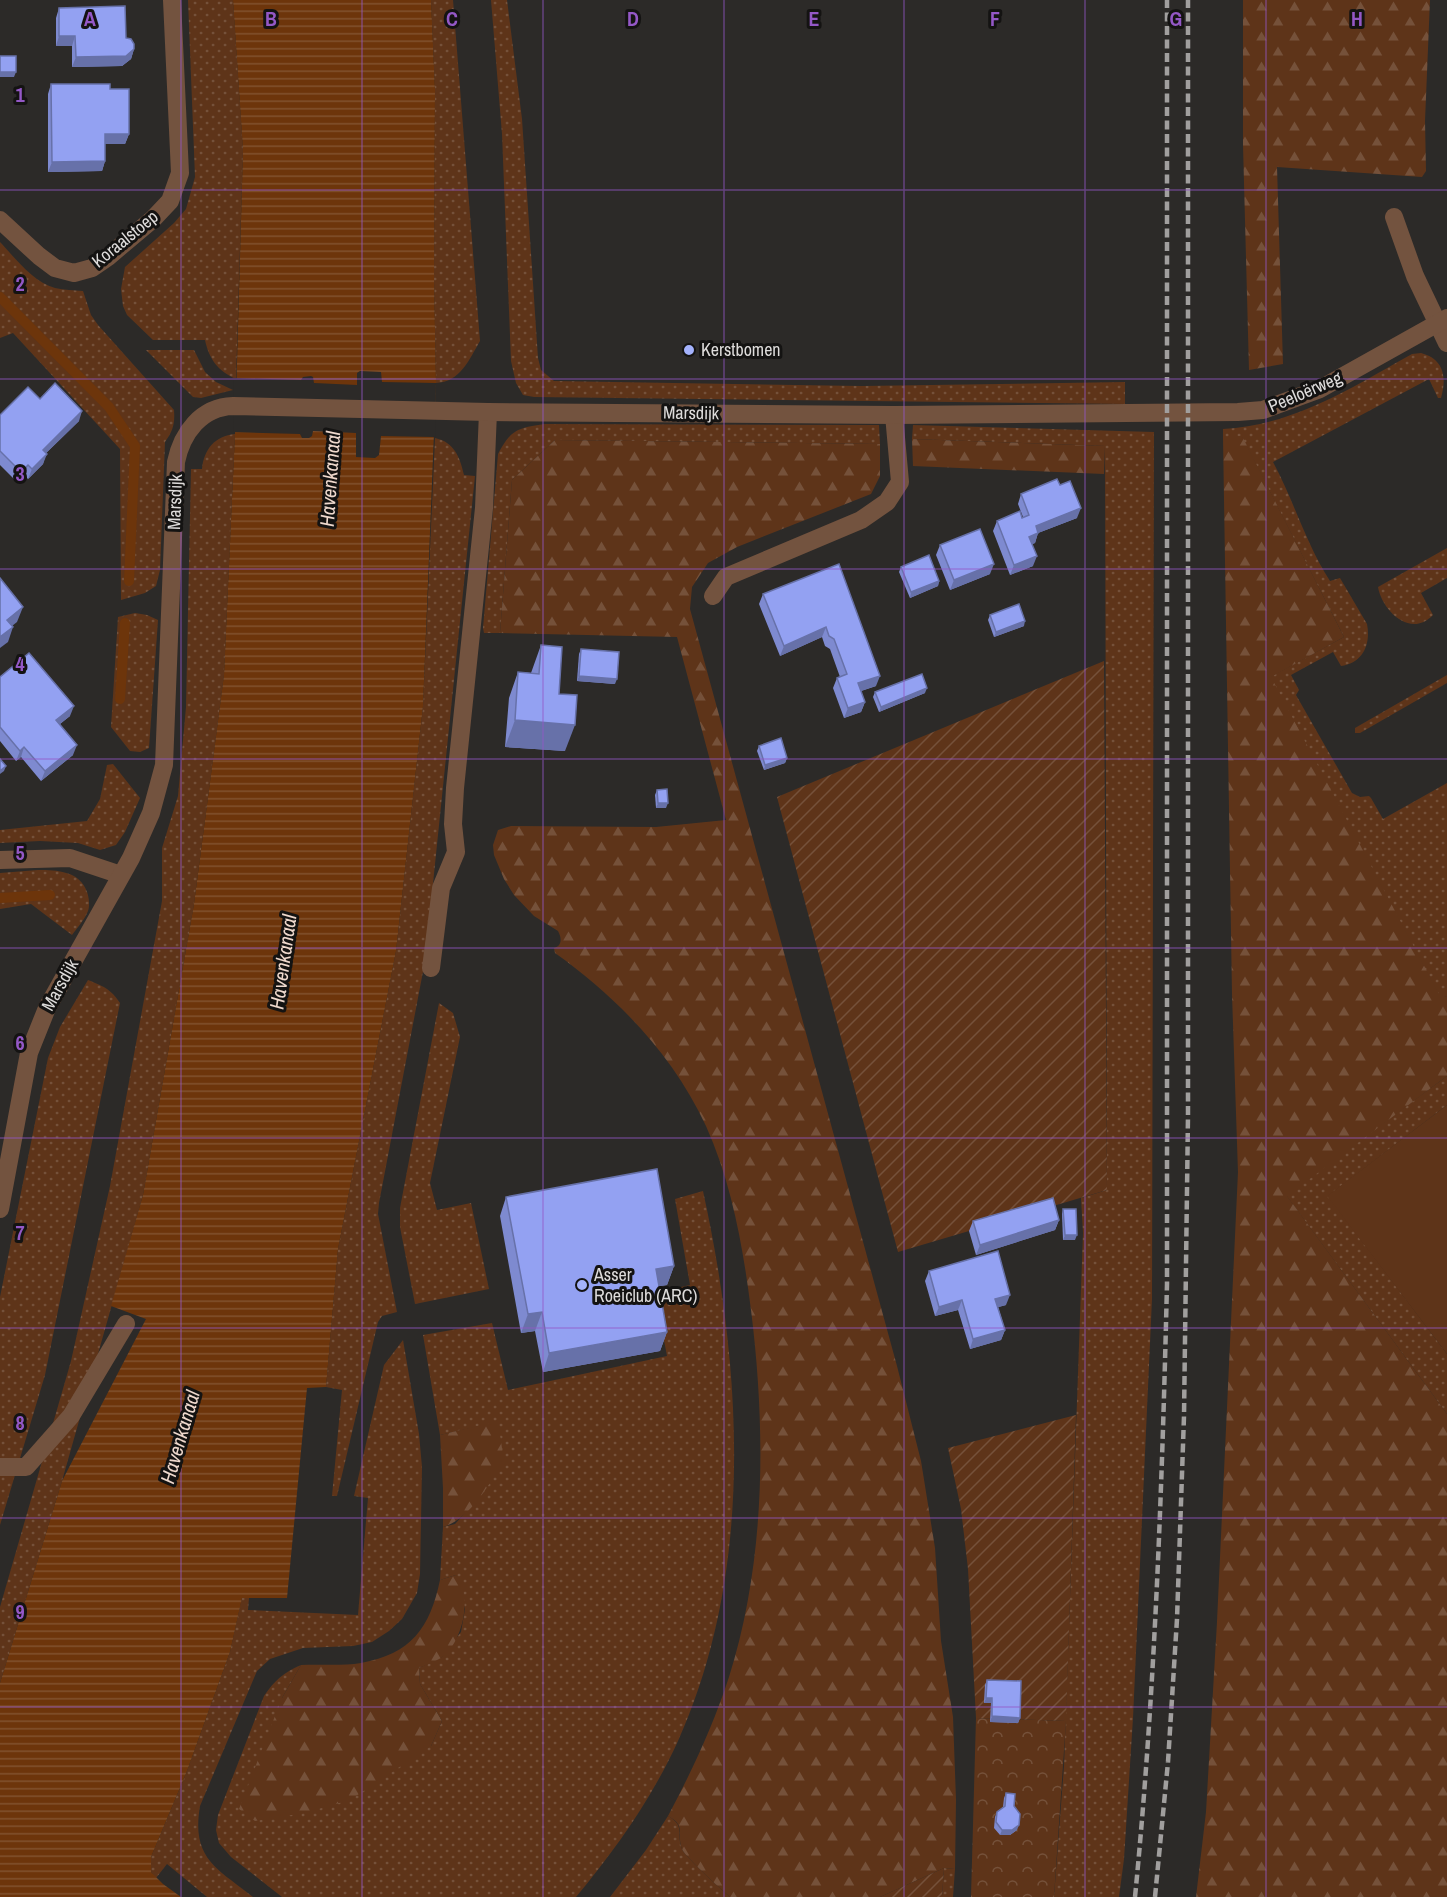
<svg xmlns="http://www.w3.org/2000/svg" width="1447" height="1897" font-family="'Archivo Narrow',sans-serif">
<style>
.grass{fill:url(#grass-dots)}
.forest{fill:url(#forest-firs)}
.park{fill:url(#park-crowns)}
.garden{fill:url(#garden-furrows)}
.pitch{fill:#5e3419}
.water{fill:url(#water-rules)}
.pier{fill:#2c2a28}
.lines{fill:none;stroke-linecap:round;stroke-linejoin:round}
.stream{stroke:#6d350b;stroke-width:10}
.minor{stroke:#73533f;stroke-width:18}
.rail{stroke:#a19f9e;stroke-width:4.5;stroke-dasharray:9 4.5;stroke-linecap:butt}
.wall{fill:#7e8ad0}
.shaded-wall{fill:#6771a9}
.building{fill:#93a1f2;stroke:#6771a9;stroke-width:1.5}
.grid{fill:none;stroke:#9458c6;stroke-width:1.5;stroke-opacity:0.55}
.poi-dot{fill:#a4b2fc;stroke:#141312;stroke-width:2}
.labels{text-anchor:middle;stroke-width:6;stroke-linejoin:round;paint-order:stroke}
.street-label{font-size:18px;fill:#dedcdb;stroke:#141312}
.poi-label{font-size:18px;fill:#dedcdb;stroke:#141312;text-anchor:start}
.water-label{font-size:20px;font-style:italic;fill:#efd9cd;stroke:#141312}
.grid-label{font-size:20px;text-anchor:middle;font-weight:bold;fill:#9458c6;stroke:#141312;stroke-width:6;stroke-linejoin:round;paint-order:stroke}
</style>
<defs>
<pattern id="grass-dots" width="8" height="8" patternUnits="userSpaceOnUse" patternTransform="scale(1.5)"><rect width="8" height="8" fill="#5e3419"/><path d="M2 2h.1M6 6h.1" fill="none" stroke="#75513a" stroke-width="1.8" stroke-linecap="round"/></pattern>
<pattern id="forest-firs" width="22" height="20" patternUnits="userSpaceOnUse" patternTransform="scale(1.5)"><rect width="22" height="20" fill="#5e3419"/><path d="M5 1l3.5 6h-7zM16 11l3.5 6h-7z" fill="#75513a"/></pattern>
<pattern id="park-crowns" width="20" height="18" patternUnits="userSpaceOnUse" patternTransform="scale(1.5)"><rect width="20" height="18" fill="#5e3419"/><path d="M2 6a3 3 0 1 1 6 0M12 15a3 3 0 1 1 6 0" fill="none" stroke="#75513a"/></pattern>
<pattern id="garden-furrows" width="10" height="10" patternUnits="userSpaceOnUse" patternTransform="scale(1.5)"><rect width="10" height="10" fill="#5e3419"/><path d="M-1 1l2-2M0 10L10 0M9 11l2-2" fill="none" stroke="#75513a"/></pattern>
<pattern id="water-rules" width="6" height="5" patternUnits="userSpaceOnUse" patternTransform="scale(1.5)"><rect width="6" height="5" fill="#6d350b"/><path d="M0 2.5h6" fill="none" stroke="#81522e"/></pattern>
</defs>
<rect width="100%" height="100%" fill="#2c2a28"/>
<!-- grass -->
<g class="grass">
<path d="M188 0H233L243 150 236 379C218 371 209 359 205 340H153L127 315 123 306 121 289 125 267 174 223 186 209 195 177Z"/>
<path d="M431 0H453L480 341C469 360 460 382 436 383L434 277 435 90Z"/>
<polygon points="491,0 507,0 522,119 538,358 541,370 554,381 862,386 1125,382 1125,404 534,397 523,395 516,383 511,361 502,134"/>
<path d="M0 242C15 258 33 282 55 288 64 290 74 290 83 291L91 315 98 325 174 410C175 424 173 431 165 442L160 570 156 586 145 593 121 600 120 449 13 333 0 338Z"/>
<polygon points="146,350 194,350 205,372 216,382 233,390 201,398 193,397"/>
<path d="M1421 353C1444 359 1447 377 1441 398H1438L1429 379 1273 462C1294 501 1306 544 1330 581L1340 578 1367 624C1371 644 1363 663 1341 666L1333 652 1291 675 1299 690 1296 695 1352 793 1360 797 1369 796 1371 798 1383 819 1447 783V997L1439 995 1270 677 1344 637 1242 437H1223V429C1292 426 1353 387 1412 354Z"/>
<path d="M545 424 879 425 880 444 555 440 512 480 500 633H484L483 628 498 454C511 429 518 428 545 424Z"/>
<polygon points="913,425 1154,432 1152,1299 1133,1718 1124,1859 1119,1897 1054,1897 1064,1766 1083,1233 1081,1198 1107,1190 1105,446 912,439"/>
<path d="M235 434 224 675 194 904 143 1195 62 1481 0 1683V1607L71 1361 110 1186 162 901V848L178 796 186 707 191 469H202C204 449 215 436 235 434Z"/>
<path d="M435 438C454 442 460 457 464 475L475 476 425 961 379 1203 378 1214 397 1312 382 1316 378 1322 337 1496H332L342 1390 326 1387 338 1249 396 951 423 706Z"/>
<path d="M1447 548V578L1421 593 1433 615C1410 639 1382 610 1378 587Z"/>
<polygon points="135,613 147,615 158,620 149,748 140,752 130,751 111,727 118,617"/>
<polygon points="1447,675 1447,683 1360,733 1355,733 1355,728"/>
<polygon points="113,764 140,798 125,832 116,845 100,850 78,843 40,841 0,843 0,830 87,821 100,799 107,765"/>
<path d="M38 870C57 870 80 871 87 892 89 897 90 906 88 911 85 919 77 928 72 935L31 904 0 909V873Z"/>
<path d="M88 980C103 986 111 989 120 1003L45 1375 0 1525V1297L48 1058 60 1027Z"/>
<polygon points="439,1003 453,1013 460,1037 430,1183 437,1210 471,1203 489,1289 415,1304 400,1227 400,1208"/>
<polygon points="1447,1076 1447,1105 1328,1196 1447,1354 1447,1414 1286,1195"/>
<path d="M703 1191C742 1370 755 1569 678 1741 652 1798 616 1849 576 1897H282L231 1857 219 1843 216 1830 218 1815 264 1696C274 1681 284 1672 301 1665L282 1698 431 1746 442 1721 420 1684 419 1668 442 1657 461 1632 465 1609 456 1575 440 1580 443 1527 455 1524 476 1501 498 1422 440 1435 423 1335 492 1323 508 1390 667 1356 655 1293 690 1285 675 1199Z"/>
<path d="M403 1340 419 1434 422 1467 420 1574 417 1593 402 1619 389 1631 372 1642 353 1646 303 1648 270 1659 257 1671 200 1806C191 1859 217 1868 253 1897H207L167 1864 156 1878 151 1872V1857L187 1771 230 1652 242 1597 249 1598 248 1610 358 1615 368 1498 354 1496 384 1365Z"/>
<path d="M668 1816C686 1826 676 1834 682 1849 686 1858 720 1888 730 1897H610L646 1850Z"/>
<polygon points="944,1868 955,1869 953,1897 942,1897"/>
</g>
<!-- forest -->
<g class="forest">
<polygon points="1243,0 1430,0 1425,121 1426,171 1422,177 1277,167 1283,364 1249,370 1243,145"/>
<polygon points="1242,436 1344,637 1271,677 1439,994 1447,997 1447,1076 1287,1196 1447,1414 1447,1897 1196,1897 1206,1812 1217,1622 1238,1172 1232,994 1223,437"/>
<polygon points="912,439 1105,446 1104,474 913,466"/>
<path d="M555 440 880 444V476L871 494 737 547 708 563 692 587 690 609 897 1366 921 1461 935 1548 941 1641 953 1717 956 1800 955 1869 944 1868 880 1897H730C720 1888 686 1858 682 1849 676 1834 687 1826 668 1816 692 1771 713 1726 729 1677 766 1560 766 1430 751 1310 743 1247 732 1184 706 1126 673 1055 618 998 555 953L554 948C562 946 562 938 558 931L534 916 514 895 504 879 494 855 493 845 498 830 511 826 656 827 726 820 677 637 500 633 512 480Z"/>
<path d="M498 1421 504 1462C488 1485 470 1519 443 1527V1488L440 1435Z"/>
<path d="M456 1575C473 1597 463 1642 441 1658 434 1662 426 1665 419 1668L420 1684 442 1721 431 1746 350 1800 304 1813 255 1821 239 1809 282 1698 301 1665C319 1664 344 1666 361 1663 411 1654 430 1628 440 1580Z"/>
</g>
<!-- park -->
<polygon class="park" points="976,1718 1066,1721 1054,1897 971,1897"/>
<!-- garden -->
<g class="garden">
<polygon points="1104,661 1107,1190 898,1252 777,797"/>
<polygon points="1076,1415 1066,1721 976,1718 968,1569 961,1509 948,1448"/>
<polygon points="944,1868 942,1897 880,1897"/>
</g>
<!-- pitch -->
<polygon class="pitch" points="1447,1105 1447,1354 1327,1196"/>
<!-- water -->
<polygon class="water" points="233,0 431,0 435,90 434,277 436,383 423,706 396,951 338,1249 326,1387 307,1388 287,1598 242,1598 230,1652 187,1771 151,1857 151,1872 163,1884 181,1897 0,1897 0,1683 62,1481 146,1319 111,1306 143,1195 194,904 224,675 235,434 243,150"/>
<!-- pier -->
<polygon class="pier" points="360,371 381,372 382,382 436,383 435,437 381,436 379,455 375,458 356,457 356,433 313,431 312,436 309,438 302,438 300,434 233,432 234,378 301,380 303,377 311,376 313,377 314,383 357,385 357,373"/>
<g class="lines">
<!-- stream -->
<g class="stream">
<polyline points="0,297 109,407 135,446 129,581"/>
<polyline points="120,699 125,623"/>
<polyline points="0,898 50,895"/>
</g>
<!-- minor -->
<g class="minor">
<polyline points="1394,217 1415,276 1447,343"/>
<polyline points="0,220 39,256 55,268 74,273 92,268 108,257 153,219 170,201 180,173 172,0"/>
<polyline points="713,596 726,577 861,520 887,502 900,482 894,415"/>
<polyline points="0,860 70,858 121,875"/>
<polyline points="431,968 441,888 456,852 453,824 455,788 484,508 488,412"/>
<path d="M0 1209 29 1053 47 1008 131 858 151 813 164 765 176 462C182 433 201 407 233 406L488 412 894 415 1238 412 1263 410 1320 389 1447 318"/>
<polyline points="0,1467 26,1467 71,1416 126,1324"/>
</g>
<!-- rail -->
<g class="rail">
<path d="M1135 1897C1155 1693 1162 1489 1167 1284V0"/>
<polyline points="1155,1897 1168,1762 1177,1619 1184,1416 1188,1115 1188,0"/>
</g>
</g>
<!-- wall -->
<g class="wall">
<polygon points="59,8 126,38 134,49 131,59 122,66 72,67 72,46 56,46 56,18"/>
<polygon points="51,84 110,89 129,134 125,144 105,144 105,161 102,171 48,172 48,94"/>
<polygon points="40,399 79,421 46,453 43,464 28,479 24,475 17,482 0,465 0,415"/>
<polygon points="1060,485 1077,518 1038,533 1035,543 1032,544 1033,566 1010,575 993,531 997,521 1023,517 1018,504 1021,494"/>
<polygon points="940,545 990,574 950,590 936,555"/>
<polygon points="839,564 876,686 861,691 865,702 861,712 844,718 833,688 837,678 840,677 830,649 825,646 822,637 780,656 759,604 763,594"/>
<polygon points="901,567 939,581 938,586 910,598 899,572"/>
<polygon points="990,615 1024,626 994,637 988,620"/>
<polygon points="541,645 559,694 565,751 505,747 509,698 518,672 531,673"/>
<polygon points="581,649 615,684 577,681 579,654"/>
<polygon points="0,677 70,716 60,724 73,755 41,781 21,757 16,761 0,741"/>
<polygon points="875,692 925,693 879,712 873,697"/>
<polygon points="759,746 787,758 785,763 764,770 757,751"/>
<polygon points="657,790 666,808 656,808 655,795"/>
<polygon points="506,1197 674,1266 667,1285 659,1286 667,1332 660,1351 543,1372 535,1331 521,1333 500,1216"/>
<polygon points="1063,1209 1075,1240 1063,1240 1062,1214"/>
<polygon points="1059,1220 1055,1230 976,1255 969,1231 973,1221"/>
<polygon points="929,1271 1006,1305 998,1307 1005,1330 1001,1340 970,1349 958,1310 935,1316 925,1281"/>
<polygon points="987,1680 1020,1718 1018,1723 990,1722 991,1703 984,1703 985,1685"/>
<polygon points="1006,1793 1014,1806 1017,1830 1010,1835 1000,1835 994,1828 995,1817 997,1812 1003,1807 1004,1798"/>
</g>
<!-- shaded-wall -->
<g class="shaded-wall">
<polygon points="59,36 75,36 72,46 56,46"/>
<polygon points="134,49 131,59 122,66 72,67 76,57"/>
<polygon points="0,72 16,72 14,77 0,77"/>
<polygon points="105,134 129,134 125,144 102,144"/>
<polygon points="105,161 102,171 48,172 52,162"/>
<polygon points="82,411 79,421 39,460 43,450"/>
<polygon points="47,454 43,464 28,479 32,469"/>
<polygon points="28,465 24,475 17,482 21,472"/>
<polygon points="1081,508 1077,518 1038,533 1035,543 1026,547 1029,537 1036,526"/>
<polygon points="1037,556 1033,566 1010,575 1014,565"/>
<polygon points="994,564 990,574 950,590 954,580"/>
<polygon points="939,581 938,586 910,598 911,592"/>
<polygon points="23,607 17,622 2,634 7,620"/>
<polygon points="1025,621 1024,626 994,637 996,632"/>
<polygon points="13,627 8,642 0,648 0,637"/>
<polygon points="826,627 822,637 780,656 784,646"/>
<polygon points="579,676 617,679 615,684 577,681"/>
<polygon points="880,676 876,686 855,693 858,683"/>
<polygon points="927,688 925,693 879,712 881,707"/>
<polygon points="865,702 861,712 844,718 848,708"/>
<polygon points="74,706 70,716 52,730 56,720"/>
<polygon points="515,720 575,725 565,751 505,747"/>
<polygon points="77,745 73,755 41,781 45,771"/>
<polygon points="24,747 21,757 16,761 20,751"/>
<polygon points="787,758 785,763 764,770 765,765"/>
<polygon points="6,766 4,771 0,774 0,771"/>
<polygon points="658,803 668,803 666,808 656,808"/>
<polygon points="1059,1220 1055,1230 976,1255 980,1245"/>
<polygon points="1065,1235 1077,1235 1075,1240 1063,1240"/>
<polygon points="674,1266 667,1285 649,1288 656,1269"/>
<polygon points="1010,1295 1006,1305 992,1309 995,1299"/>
<polygon points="962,1300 958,1310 935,1316 939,1307"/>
<polygon points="542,1312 535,1331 521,1333 528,1314"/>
<polygon points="1005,1330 1001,1340 970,1349 973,1339"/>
<polygon points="667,1332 660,1351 543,1372 549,1353"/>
<polygon points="986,1698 992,1698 991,1703 984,1703"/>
<polygon points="992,1716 1020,1718 1018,1723 990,1722"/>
<polygon points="1019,1825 1017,1830 1010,1835 1000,1835 1002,1830"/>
</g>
<!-- building -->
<g class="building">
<polygon points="125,6 126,38 131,39 134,44 134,49 126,56 76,57 75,36 59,36 59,8"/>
<rect x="0" y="56" width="16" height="16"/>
<polygon points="51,84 110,84 110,89 129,89 129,134 105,134 105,161 52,162"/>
<polygon points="55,383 82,411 43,450 47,454 32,469 28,465 21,472 0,451 0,415 28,387 40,399"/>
<polygon points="1057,479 1060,485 1070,481 1081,508 1036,526 1038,533 1029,537 1037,556 1014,565 997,521 1020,511 1022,518 1029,515 1021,494"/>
<polygon points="980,529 994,564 954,580 940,545"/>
<polygon points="929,555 939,581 911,592 901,567"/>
<polygon points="839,564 880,676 858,683 865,702 848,708 837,678 847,674 834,639 829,636 826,627 784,646 763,594"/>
<polygon points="0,578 23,607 7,620 13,627 0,637"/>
<polygon points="1019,604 1025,621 996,632 990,615"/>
<polygon points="541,645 562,647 559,694 577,695 575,725 515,720 518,672 539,674"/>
<polygon points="581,649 619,652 617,679 579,676"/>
<polygon points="29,653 74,706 56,720 77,745 45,771 24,747 20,751 0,727 0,677"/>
<polygon points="922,674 927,688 881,707 875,692"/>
<polygon points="781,738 787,758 765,765 759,746"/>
<polygon points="0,759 6,766 0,771"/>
<polygon points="667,789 668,803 658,803 657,790"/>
<polygon points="657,1169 674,1266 656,1269 667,1332 549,1353 542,1312 528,1314 506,1197"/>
<polygon points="1053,1198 1059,1220 980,1245 973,1221"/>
<polygon points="1063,1209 1076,1209 1077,1235 1065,1235"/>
<polygon points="998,1251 1010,1295 995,1299 1005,1330 973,1339 962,1300 939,1307 929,1271"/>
<polygon points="987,1680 1021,1681 1020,1718 992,1716 992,1698 986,1698"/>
<polygon points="1006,1793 1015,1794 1014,1806 1020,1814 1019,1825 1012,1830 1002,1830 996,1822 997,1812 1005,1806"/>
</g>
<!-- grid -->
<path class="grid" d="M181 0V1897M362 0V1897M543 0V1897M724 0V1897M904 0V1897M1085 0V1897M1266 0V1897M0 190H1447M0 379H1447M0 569H1447M0 759H1447M0 948H1447M0 1138H1447M0 1328H1447M0 1518H1447M0 1707H1447"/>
<!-- markers -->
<g class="poi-dot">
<circle cx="689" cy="350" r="6"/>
<circle cx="582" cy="1285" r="6"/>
</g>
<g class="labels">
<!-- street labels -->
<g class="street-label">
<text transform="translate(125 239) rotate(-39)" y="6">Koraalstoep</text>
<text transform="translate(1305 392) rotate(-23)" y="6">Peeloërweg</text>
<text transform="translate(691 413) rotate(1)" y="6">Marsdijk</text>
<text transform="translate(175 502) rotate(-88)" y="6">Marsdijk</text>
<text transform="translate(60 985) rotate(-61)" y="6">Marsdijk</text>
</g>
<!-- poi labels -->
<g class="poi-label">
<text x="701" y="356">Kerstbomen</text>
<text x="594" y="1281">Asser<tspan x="594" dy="21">Roeiclub (ARC)</tspan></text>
</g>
<!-- water labels -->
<g class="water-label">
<text transform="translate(330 479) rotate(-86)" y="7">Havenkanaal</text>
<text transform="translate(283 962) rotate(-82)" y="7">Havenkanaal</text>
<text transform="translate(180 1437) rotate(-74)" y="7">Havenkanaal</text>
</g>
</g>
<g class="grid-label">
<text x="90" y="26">A</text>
<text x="271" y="26">B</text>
<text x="452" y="26">C</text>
<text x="633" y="26">D</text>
<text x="814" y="26">E</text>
<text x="995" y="26">F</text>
<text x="1176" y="26">G</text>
<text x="1357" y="26">H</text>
<text x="20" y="102">1</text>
<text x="20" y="291">2</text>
<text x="20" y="481">3</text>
<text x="20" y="671">4</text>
<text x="20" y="860">5</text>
<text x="20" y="1050">6</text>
<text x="20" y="1240">7</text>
<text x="20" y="1430">8</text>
<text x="20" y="1619">9</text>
</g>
</svg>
